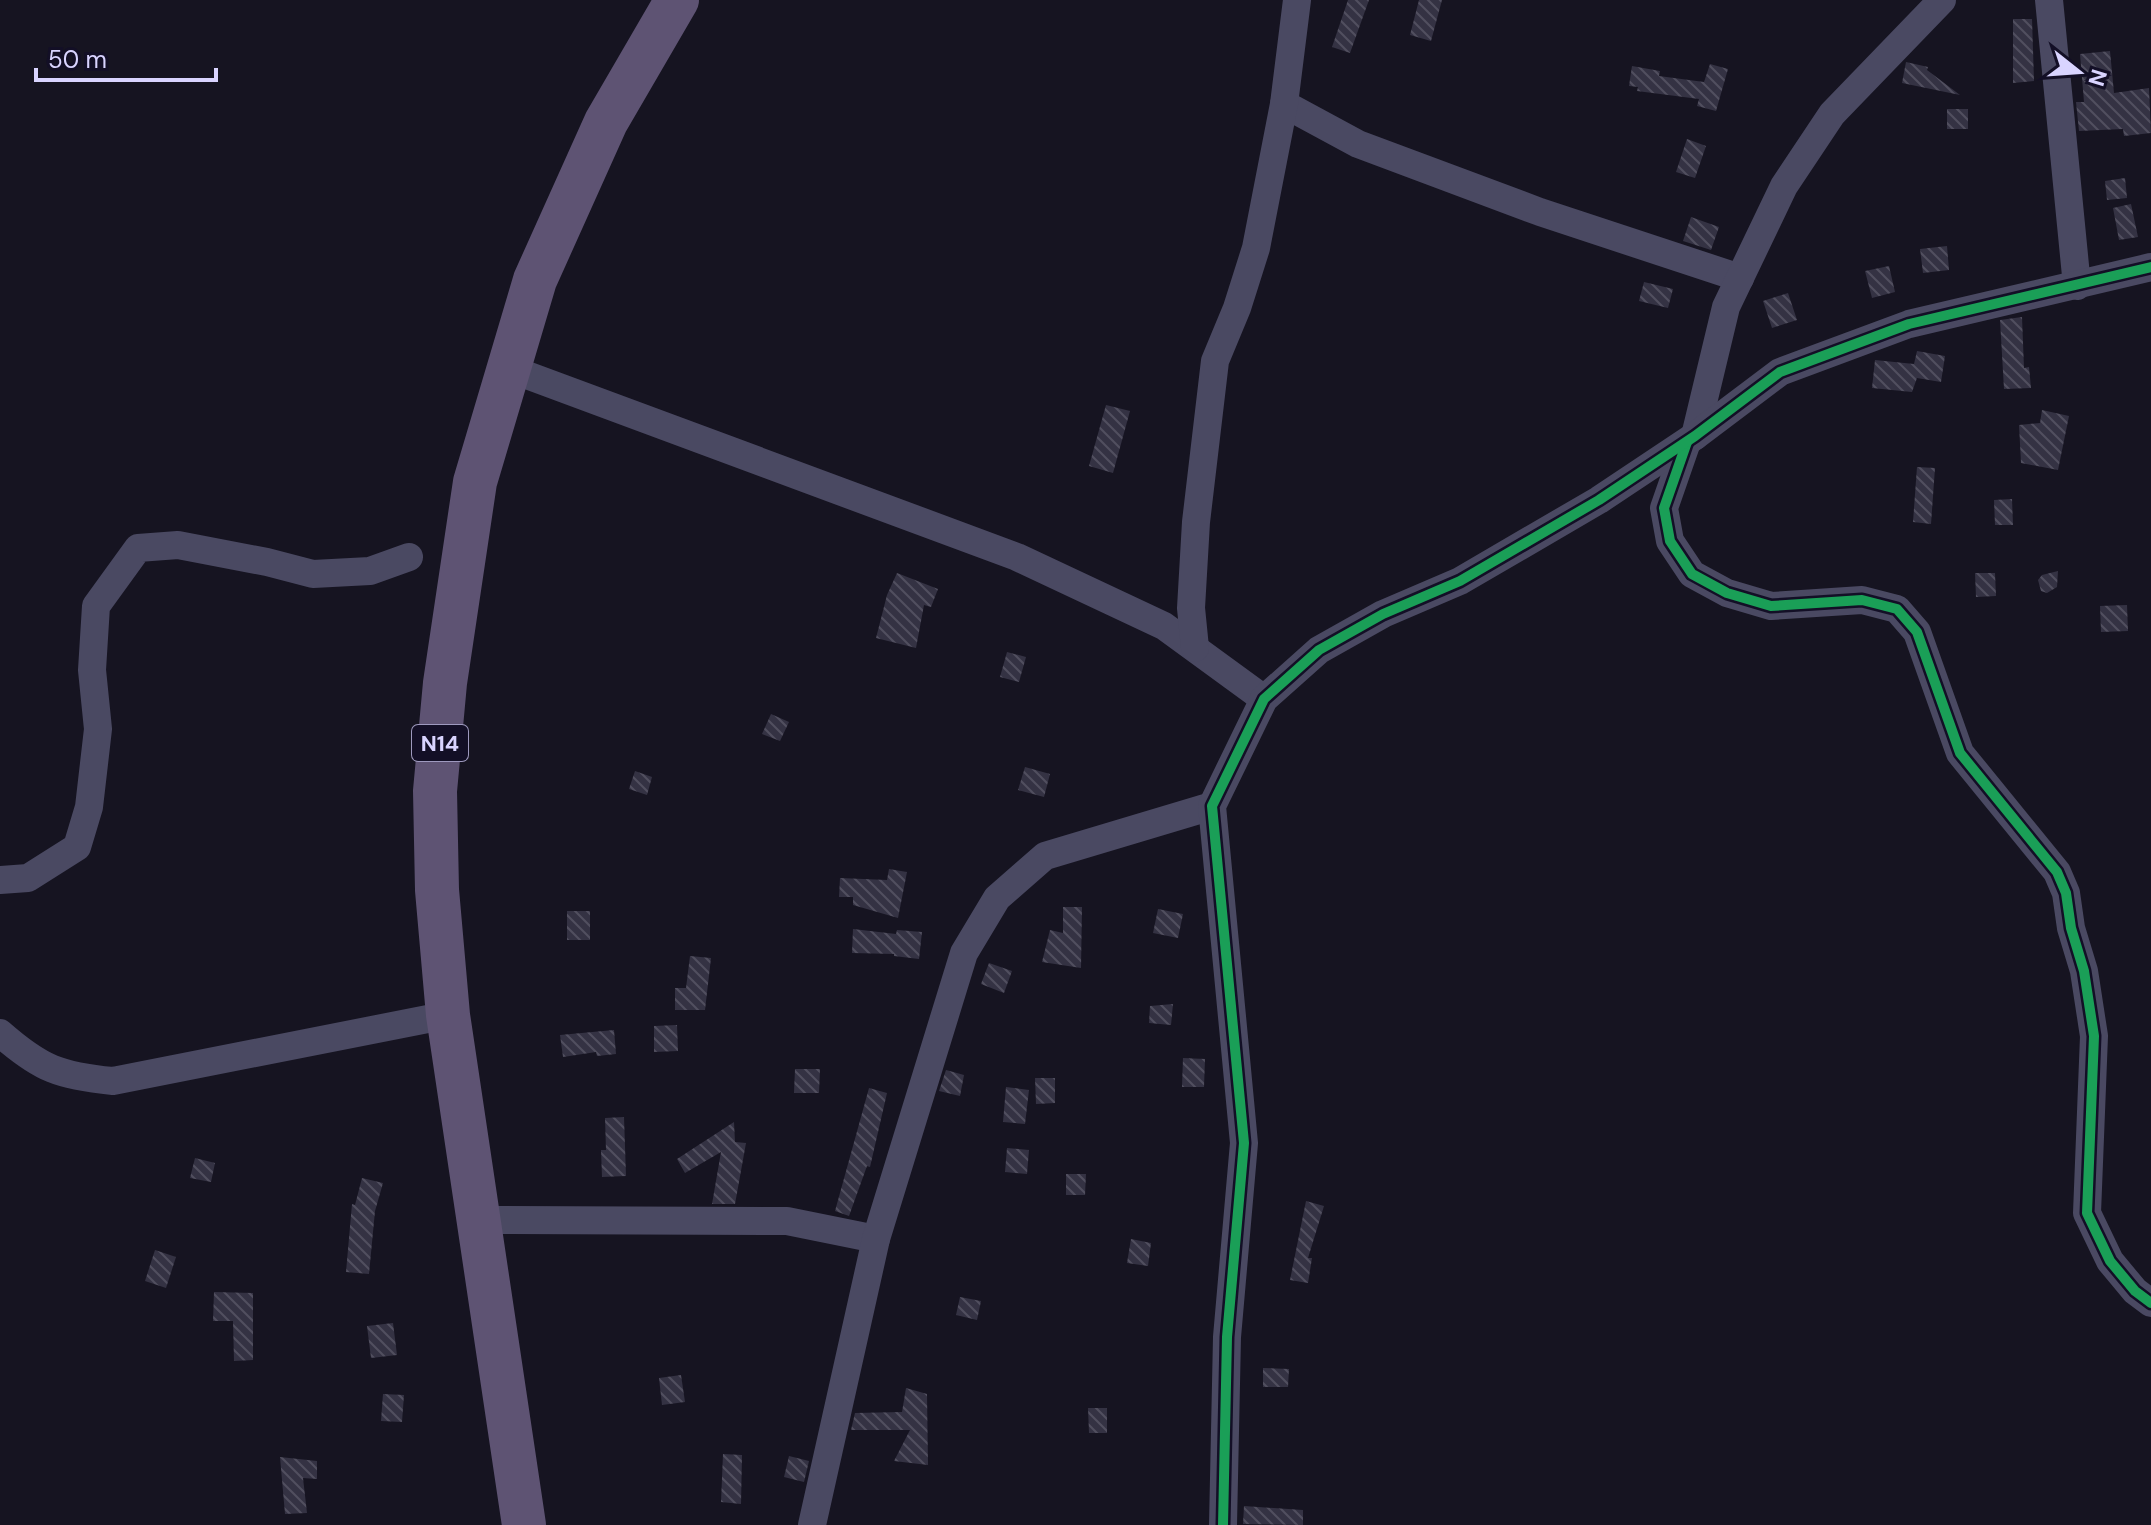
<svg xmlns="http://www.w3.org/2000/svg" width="2151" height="1525" font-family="'DM Sans',sans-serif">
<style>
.building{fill:url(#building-back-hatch)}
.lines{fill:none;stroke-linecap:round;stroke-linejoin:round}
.street{stroke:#4a4962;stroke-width:28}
.primary{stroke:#5e5373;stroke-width:44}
.cycleway-casing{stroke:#130f26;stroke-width:15}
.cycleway{stroke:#1a9f57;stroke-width:10}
.labels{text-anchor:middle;stroke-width:6;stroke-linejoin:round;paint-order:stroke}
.shield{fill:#130f26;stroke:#9e99be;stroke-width:2}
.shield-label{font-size:22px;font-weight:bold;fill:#d9d4ff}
</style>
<defs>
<pattern id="building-back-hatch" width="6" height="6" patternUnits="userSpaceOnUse" patternTransform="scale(2)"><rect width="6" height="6" fill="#343243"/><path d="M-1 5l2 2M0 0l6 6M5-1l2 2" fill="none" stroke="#514f5f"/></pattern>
</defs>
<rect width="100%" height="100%" fill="#161421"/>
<!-- building -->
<g class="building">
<polygon points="1348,0 1369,0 1350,53 1332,47"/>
<polygon points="1419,0 1442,0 1431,41 1410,35"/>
<polygon points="2013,19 2032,19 2034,81 2013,83"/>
<polygon points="2110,51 2114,93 2149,88 2151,133 2124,136 2123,129 2079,131 2076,102 2084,102 2080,54"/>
<polygon points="1906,62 1928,67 1927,70 1960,95 1902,83"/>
<polygon points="1710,64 1728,69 1716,111 1697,106 1699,99 1637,91 1638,87 1629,86 1632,66 1660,71 1659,76 1704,82"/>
<rect x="1947" y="109" width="21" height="20"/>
<polygon points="1687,139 1706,146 1695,178 1676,172"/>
<polygon points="2125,178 2127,198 2107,200 2105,181"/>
<polygon points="2131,204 2138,237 2119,240 2113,208"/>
<polygon points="1691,217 1719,227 1711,250 1683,241"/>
<polygon points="1947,246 1949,270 1923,273 1920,249"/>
<polygon points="1889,266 1895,292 1872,298 1865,271"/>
<polygon points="1644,282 1673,289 1668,308 1639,301"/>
<polygon points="1788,293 1797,320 1772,328 1763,301"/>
<polygon points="2022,317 2024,368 2029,367 2031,388 2004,389 2000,320"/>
<polygon points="1917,351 1945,356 1941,382 1917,378 1912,392 1872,388 1875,360 1914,364"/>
<polygon points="1106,405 1130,411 1113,473 1089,466"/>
<polygon points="2042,410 2069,416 2058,470 2021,463 2019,425 2040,423"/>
<polygon points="1917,467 1935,468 1931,524 1913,522"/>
<polygon points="2012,499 2013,525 1995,525 1994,500"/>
<polygon points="2058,571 2057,587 2047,593 2041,591 2038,580 2042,575"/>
<polygon points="897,573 938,589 931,607 924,605 916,648 876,638 887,595"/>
<polygon points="1975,573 1995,573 1996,596 1976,597"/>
<polygon points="2127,605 2128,631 2101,632 2100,606"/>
<polygon points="1007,652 1026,657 1019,682 1000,677"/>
<polygon points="771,714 789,722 780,741 762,734"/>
<polygon points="1025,767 1050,774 1044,797 1018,790"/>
<polygon points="635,771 652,777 647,795 629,789"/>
<polygon points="889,869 907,872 898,918 853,905 853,897 839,897 840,878 887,880"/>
<polygon points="1063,907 1082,907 1081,968 1042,962 1050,930 1063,933"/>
<polygon points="1158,909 1183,914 1178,938 1153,933"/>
<rect x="567" y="911" width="23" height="29"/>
<polygon points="853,929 896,934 897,930 922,932 919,959 894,956 894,954 852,953"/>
<polygon points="690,956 711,958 705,1010 675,1010 675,988 686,988"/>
<polygon points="989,963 1012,971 1004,993 981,984"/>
<polygon points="1173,1004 1171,1025 1149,1023 1150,1006"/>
<polygon points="677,1025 678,1051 654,1052 654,1026"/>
<polygon points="614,1030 616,1054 597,1056 596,1052 563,1057 560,1035"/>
<polygon points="1183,1058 1205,1059 1204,1087 1182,1087"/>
<polygon points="795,1069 820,1069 819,1093 794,1093"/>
<polygon points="946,1070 964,1075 960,1096 939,1091"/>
<polygon points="1035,1078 1055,1078 1055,1103 1036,1104"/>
<polygon points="1006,1087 1029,1090 1025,1124 1003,1122"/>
<polygon points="869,1088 887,1093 870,1167 867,1166 849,1216 835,1211"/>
<polygon points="624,1117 626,1176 602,1177 601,1150 606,1150 605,1118"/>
<polygon points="734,1122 735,1142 746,1143 735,1204 712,1204 721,1152 685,1173 677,1159"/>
<polygon points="1007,1148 1029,1150 1027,1174 1005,1172"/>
<polygon points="195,1158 215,1163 211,1182 190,1178"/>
<polygon points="1066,1174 1086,1174 1085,1195 1066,1195"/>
<polygon points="362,1178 383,1183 375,1211 369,1274 346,1272 352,1204 355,1205"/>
<polygon points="1306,1201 1324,1206 1308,1258 1312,1258 1308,1283 1290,1280"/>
<polygon points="1131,1239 1151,1243 1148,1266 1127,1263"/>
<polygon points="155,1250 176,1257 166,1288 145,1281"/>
<polygon points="214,1292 253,1293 253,1360 234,1361 233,1321 213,1321"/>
<polygon points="960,1297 981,1301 977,1320 956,1315"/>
<polygon points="393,1323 397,1355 371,1358 367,1326"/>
<polygon points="1263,1368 1289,1369 1288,1387 1263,1387"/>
<polygon points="681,1375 685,1402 662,1405 659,1378"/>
<polygon points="906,1388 927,1394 928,1465 894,1461 910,1430 851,1430 855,1413 902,1412"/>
<polygon points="383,1394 404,1395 402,1422 381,1421"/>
<polygon points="1088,1408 1107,1408 1107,1433 1089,1433"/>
<polygon points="723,1454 742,1455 741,1504 721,1502"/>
<polygon points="789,1456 809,1461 804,1482 784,1477"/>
<polygon points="280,1457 317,1461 317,1479 303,1478 307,1513 285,1514"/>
<polygon points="1244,1506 1303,1510 1303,1525 1243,1524"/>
</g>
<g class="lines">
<!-- street -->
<g class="street">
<polyline points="2049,0 2077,286"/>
<polyline points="1284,104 1358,144 1540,212 1740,278"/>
<polyline points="508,368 1017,557 1164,626 1264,699"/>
<polyline points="1695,436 1726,307 1784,186 1832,114 1942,0"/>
<polyline points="1687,442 1664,508 1670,541 1692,574 1727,593 1771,606 1862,600 1897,609 1917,632 1960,753 2057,872 2066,893 2071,928 2084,971 2094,1036 2087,1213 2110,1261 2135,1291 2151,1303"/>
<polyline points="1195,648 1191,608 1196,522 1215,361 1237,308 1256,248 1284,104 1297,0"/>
<polyline points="0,880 28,878 77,847 89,807 98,729 92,670 96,606 138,548 178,545 267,562 313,574 370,571 409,557"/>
<path d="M0 1033C41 1069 60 1076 113 1081L448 1015"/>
<polyline points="480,1220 787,1221 876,1239"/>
<polyline points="812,1525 876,1239 964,953 997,898 1045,856 1212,806"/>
<polyline points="1223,1525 1227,1337 1244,1143 1212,806 1264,699 1319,650 1383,614 1460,581 1599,500 1695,436 1780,372 1909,324 2151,267"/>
</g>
<!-- primary -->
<polyline class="primary" points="524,1525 448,1015 437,890 435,791 445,683 475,482 535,280 606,122 677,0"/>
<defs>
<g id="cycleway">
<polyline points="1687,442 1664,508 1670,541 1692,574 1727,593 1771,606 1862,600 1897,609 1917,632 1960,753 2057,872 2066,893 2071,928 2084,971 2094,1036 2087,1213 2110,1261 2135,1291 2151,1303"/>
<polyline points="1223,1525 1227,1337 1244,1143 1212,806 1264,699 1319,650 1383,614 1460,581 1599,500 1695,436 1780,372 1909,324 2151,267"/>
</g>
</defs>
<!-- cycleway casing -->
<use href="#cycleway" class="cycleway-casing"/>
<!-- cycleway -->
<use href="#cycleway" class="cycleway"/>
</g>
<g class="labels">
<!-- shield labels -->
<rect class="shield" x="412" y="725" width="56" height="36" rx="6"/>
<g class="shield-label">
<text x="440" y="751">N14</text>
</g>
</g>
<!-- north arrow -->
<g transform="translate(2079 72) rotate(107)" stroke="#130f26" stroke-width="6" paint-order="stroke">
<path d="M0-6L14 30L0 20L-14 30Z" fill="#d9d4ff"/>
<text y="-12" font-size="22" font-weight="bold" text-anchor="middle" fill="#d9d4ff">N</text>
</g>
<!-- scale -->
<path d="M36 68v12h180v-12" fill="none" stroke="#d9d4ff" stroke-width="4"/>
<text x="48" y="68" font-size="24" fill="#d9d4ff" stroke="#130f26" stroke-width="6" paint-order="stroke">50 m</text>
</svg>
